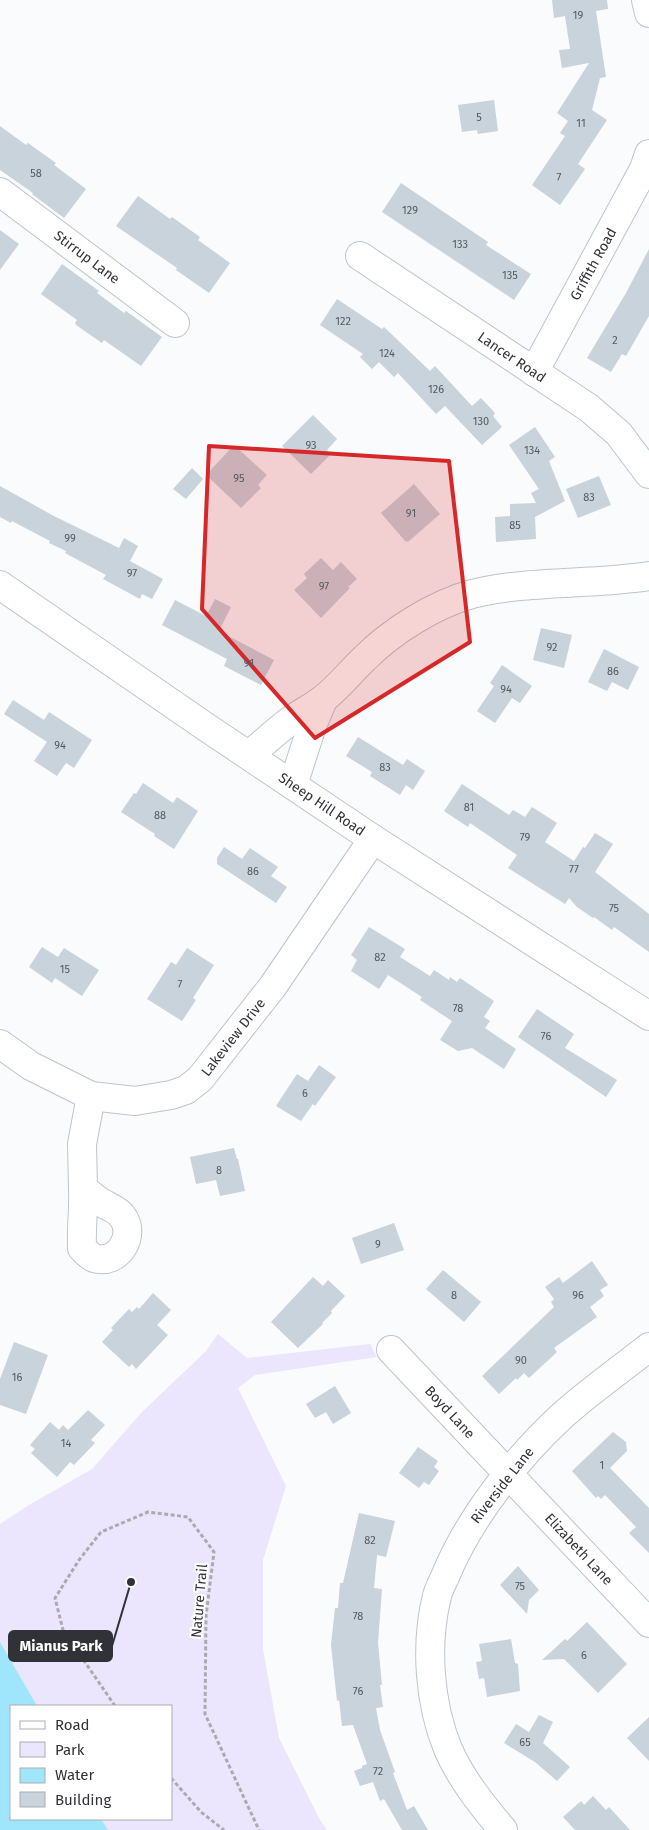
<svg xmlns="http://www.w3.org/2000/svg" width="649" height="1830" font-family="'Fira Sans',sans-serif">
<style>
.green{fill:#ebe5fe}
.water{fill:#9fe5fb}
.building{fill:#c8d3db}
.lines{fill:none;stroke-linecap:round;stroke-linejoin:round}
.minor-casing{stroke:#bdc4ce;stroke-width:30}
.path{stroke:#a9abae;stroke-width:3;stroke-dasharray:4 2.5;stroke-linecap:butt}
.minor{stroke:#fff;stroke-width:28}
.marked{fill:#d62828;fill-opacity:0.2;stroke:#d62828;stroke-width:4;stroke-linejoin:round}
.labels{text-anchor:middle;stroke-width:4;stroke-linejoin:round;paint-order:stroke}
.number-label{font-size:11px;fill:#565a60}
.street-label{font-size:14px;fill:#303237;stroke:#fff}
.leader{fill:none;stroke:#303237;stroke-width:2}
.callout-dot{fill:#303237;stroke:#fff;stroke-width:2}
.callout{fill:#303237;stroke:#303237;stroke-width:2}
.callout-label{font-size:15px;text-anchor:middle;font-weight:bold;fill:#fff}
</style>
<rect width="100%" height="100%" fill="#f9fbfd"/>
<!-- green -->
<polygon class="green" points="218,1334 247,1358 370,1344 377,1357 255,1375 238,1388 286,1486 263,1560 263,1649 279,1738 320,1820 327,1830 106,1830 100,1819 171,1819 171,1706 36,1706 0,1642 0,1524 29,1505 92,1469 142,1412 205,1352"/>
<!-- water -->
<polygon class="water" points="0,1642 37,1706 11,1706 11,1819 101,1819 108,1830 0,1830"/>
<!-- building -->
<g class="building">
<polygon points="552,0 607,0 608,9 596,11 606,77 600,78 592,110 607,120 578,164 585,169 560,205 532,185 565,136 560,133 568,121 557,113 589,63 562,68 559,50 570,49 565,16 554,18"/>
<polygon points="494,100 498,131 478,134 477,130 462,132 458,105"/>
<polygon points="0,126 26,145 28,143 56,163 54,165 86,189 64,218 32,194 33,193 0,170"/>
<polygon points="401,183 488,242 486,245 531,274 514,300 382,212"/>
<polygon points="138,196 170,219 172,217 200,237 198,240 230,263 209,293 176,270 177,268 116,226"/>
<polygon points="0,230 19,244 0,270"/>
<polygon points="649,249 649,316 626,356 622,354 611,372 587,358 626,293"/>
<polygon points="62,264 99,291 97,293 124,313 126,311 162,337 141,366 104,340 102,343 76,325 75,323 77,320 41,294"/>
<polygon points="337,299 382,329 384,327 430,371 435,366 472,406 481,398 495,413 493,416 502,427 482,445 445,406 436,414 398,373 394,377 379,362 372,369 360,357 363,354 320,325"/>
<polygon points="313,415 337,439 327,450 331,454 311,474 282,446"/>
<polygon points="535,427 555,457 549,461 565,501 535,517 536,539 496,542 495,517 510,516 510,504 536,503 531,493 539,489 509,445"/>
<polygon points="234,445 267,475 258,485 261,488 241,508 206,475"/>
<polygon points="192,468 203,479 186,499 173,489"/>
<polygon points="599,476 611,505 578,518 566,489"/>
<polygon points="414,484 440,514 408,542 405,541 381,513"/>
<polygon points="0,486 52,515 119,548 124,538 138,546 130,561 163,579 152,599 142,594 140,599 103,579 106,575 65,553 66,551 49,543 50,541 12,521 11,523 0,517"/>
<polygon points="321,558 333,570 341,562 357,579 348,587 350,588 321,618 294,590 307,578 304,574"/>
<polygon points="215,599 231,607 219,631 274,660 261,685 224,666 227,659 162,625 175,600 206,616"/>
<polygon points="541,628 572,635 564,668 533,660"/>
<polygon points="604,649 639,667 628,690 612,682 607,691 588,682"/>
<polygon points="502,665 532,686 520,703 512,698 495,723 477,711 494,686 490,683"/>
<polygon points="13,700 44,720 49,712 92,740 74,768 66,763 57,776 34,761 47,742 4,714"/>
<polygon points="358,737 403,765 407,759 425,771 413,790 406,785 400,795 370,776 372,772 346,756"/>
<polygon points="143,783 173,803 177,797 198,811 174,849 154,836 155,834 121,812 134,793 136,794"/>
<polygon points="462,784 509,815 513,810 525,817 532,807 557,823 545,842 574,861 583,847 585,848 595,833 613,844 595,872 649,914 649,952 614,927 612,930 594,917 593,918 577,907 569,898 565,904 508,868 517,855 470,823 468,827 444,811"/>
<polygon points="224,847 242,859 250,848 278,867 271,876 287,887 276,903 217,864 217,858"/>
<polygon points="369,927 405,949 400,957 430,976 434,970 449,980 450,977 457,982 460,978 494,1001 484,1017 490,1021 485,1028 516,1049 504,1069 472,1048 458,1051 440,1040 452,1021 420,1000 422,997 388,975 379,989 351,971 357,960 351,955"/>
<polygon points="42,947 58,957 64,948 99,970 82,996 55,978 52,983 29,967"/>
<polygon points="187,948 214,965 193,998 196,1000 182,1021 147,999 171,962 176,965"/>
<polygon points="537,1009 574,1034 565,1048 617,1080 606,1097 518,1037"/>
<polygon points="319,1065 336,1077 315,1106 313,1104 301,1121 276,1106 297,1074 308,1081"/>
<polygon points="234,1148 237,1159 238,1159 245,1191 220,1196 216,1180 196,1184 190,1157"/>
<polygon points="394,1223 404,1250 361,1264 352,1238"/>
<polygon points="592,1261 608,1285 600,1290 604,1296 590,1307 597,1317 554,1348 557,1352 529,1378 524,1373 517,1380 516,1378 499,1394 482,1376 554,1307 551,1302 554,1299 545,1287 559,1277 563,1283"/>
<polygon points="443,1270 481,1302 464,1322 426,1289"/>
<polygon points="313,1277 323,1286 328,1280 345,1296 331,1311 332,1313 322,1323 323,1324 298,1348 271,1322"/>
<polygon points="153,1293 171,1310 157,1325 168,1335 136,1369 132,1364 129,1367 102,1342 113,1330 111,1328 129,1309 132,1312 137,1307 139,1309"/>
<polygon points="14,1342 48,1355 26,1414 0,1405 0,1379"/>
<polygon points="335,1386 351,1413 333,1424 326,1412 315,1418 306,1404"/>
<polygon points="88,1410 105,1425 91,1440 95,1443 74,1465 70,1462 57,1477 31,1453 35,1449 30,1445 50,1422 59,1430 63,1425 68,1430"/>
<polygon points="613,1432 626,1442 627,1451 610,1468 649,1508 649,1553 629,1533 636,1527 605,1495 601,1499 598,1496 596,1498 572,1471"/>
<polygon points="418,1447 438,1461 434,1467 439,1471 429,1485 424,1482 419,1488 399,1473"/>
<polygon points="359,1513 395,1521 386,1557 377,1555 374,1588 382,1589 378,1643 382,1685 380,1685 383,1707 376,1708 380,1730 395,1772 393,1773 407,1810 414,1806 428,1830 402,1830 384,1799 380,1801 373,1782 360,1786 354,1771 362,1768 362,1766 367,1764 353,1725 342,1726 339,1700 337,1701 331,1645 335,1608 338,1608 340,1583 343,1583"/>
<polygon points="518,1566 539,1590 529,1600 527,1614 500,1585"/>
<polygon points="587,1622 627,1664 598,1693 564,1659 542,1660 565,1639 567,1641"/>
<polygon points="511,1639 515,1663 518,1664 520,1691 487,1697 484,1678 479,1679 476,1662 482,1661 479,1644"/>
<polygon points="539,1715 553,1722 543,1743 570,1767 557,1781 535,1762 504,1743 516,1724 529,1732"/>
<polygon points="649,1717 649,1761 627,1738"/>
<polygon points="593,1796 606,1810 609,1807 630,1830 575,1830 563,1817 581,1801 584,1805"/>
</g>
<g class="lines">
<defs>
<g id="minor">
<polyline points="646,0 649,13"/>
<polyline points="0,192 175,323"/>
<polyline points="360,256 589,408 619,434 649,474"/>
<polyline points="534,372 644,169 649,154"/>
<polyline points="0,585 203,725 373,839 649,1016"/>
<path d="M249 755C263 744 276 731 290 721 300 713 312 708 322 700 338 688 351 671 365 658 392 631 435 604 472 594 529 580 590 585 649 576"/>
<polyline points="293,785 312,726 323,700"/>
<polyline points="0,1044 31,1066 91,1096 135,1101 171,1095 186,1090 200,1079 273,986 373,839"/>
<path d="M83 1189C84 1209 81 1228 82 1248 85 1251 89 1256 94 1258 118 1266 137 1235 122 1216 117 1209 106 1206 99 1201 93 1197 89 1193 83 1189L82 1144 91 1096"/>
<polyline points="391,1350 649,1623"/>
<path d="M503 1830C482 1805 461 1779 448 1749 429 1703 425 1644 437 1596 439 1588 444 1580 447 1572 471 1516 518 1456 563 1415 590 1391 621 1369 649 1347"/>
</g>
</defs>
<!-- minor casing -->
<use href="#minor" class="minor-casing"/>
<!-- path -->
<g class="path">
<polyline points="115,1706 63,1630 55,1598 79,1560 101,1532 148,1512 188,1517 214,1552 206,1616 205,1714 259,1830"/>
<polyline points="171,1778 201,1812 224,1830"/>
</g>
<!-- minor -->
<use href="#minor" class="minor"/>
</g>
<!-- marked area -->
<path class="marked" d="M209 446 449 461 470 642 315 738 202 609Z"/>
<g class="labels">
<!-- number labels -->
<g class="number-label">
<text x="578" y="19">19</text>
<text x="479" y="121">5</text>
<text x="581" y="127">11</text>
<text x="36" y="177">58</text>
<text x="559" y="181">7</text>
<text x="410" y="214">129</text>
<text x="460" y="248">133</text>
<text x="510" y="279">135</text>
<text x="343" y="325">122</text>
<text x="615" y="344">2</text>
<text x="387" y="357">124</text>
<text x="436" y="393">126</text>
<text x="481" y="425">130</text>
<text x="311" y="449">93</text>
<text x="532" y="454">134</text>
<text x="239" y="482">95</text>
<text x="589" y="501">83</text>
<text x="411" y="517">91</text>
<text x="515" y="529">85</text>
<text x="70" y="542">99</text>
<text x="132" y="577">97</text>
<text x="324" y="590">97</text>
<text x="552" y="651">92</text>
<text x="249" y="667">91</text>
<text x="613" y="675">86</text>
<text x="506" y="693">94</text>
<text x="60" y="749">94</text>
<text x="385" y="771">83</text>
<text x="469" y="811">81</text>
<text x="160" y="819">88</text>
<text x="525" y="841">79</text>
<text x="574" y="873">77</text>
<text x="253" y="875">86</text>
<text x="614" y="912">75</text>
<text x="380" y="961">82</text>
<text x="65" y="973">15</text>
<text x="180" y="988">7</text>
<text x="458" y="1012">78</text>
<text x="546" y="1040">76</text>
<text x="305" y="1097">6</text>
<text x="219" y="1174">8</text>
<text x="378" y="1248">9</text>
<text x="454" y="1299">8</text>
<text x="578" y="1299">96</text>
<text x="521" y="1364">90</text>
<text x="17" y="1381">16</text>
<text x="66" y="1447">14</text>
<text x="602" y="1469">1</text>
<text x="370" y="1544">82</text>
<text x="520" y="1590">75</text>
<text x="358" y="1620">78</text>
<text x="584" y="1659">6</text>
<text x="358" y="1695">76</text>
<text x="525" y="1746">65</text>
<text x="378" y="1775">72</text>
</g>
<!-- street labels -->
<g class="street-label">
<text transform="translate(87 257) rotate(37)" y="5">Stirrup Lane</text>
<text transform="translate(593 264) rotate(-61)" y="5">Griffith Road</text>
<text transform="translate(512 357) rotate(34)" y="5">Lancer Road</text>
<text transform="translate(322 804) rotate(34)" y="5">Sheep Hill Road</text>
<text transform="translate(233 1037) rotate(-52)" y="5">Lakeview Drive</text>
<text transform="translate(450 1412) rotate(47)" y="5">Boyd Lane</text>
<text transform="translate(502 1485) rotate(-52)" y="5">Riverside Lane</text>
<text transform="translate(579 1549) rotate(47)" y="5">Elizabeth Lane</text>
<text transform="translate(199 1601) rotate(-85)" y="5">Nature Trail</text>
</g>
</g>
<!-- callouts -->
<path class="leader" d="M131 1582L112 1646"/>
<circle class="callout-dot" cx="131" cy="1582" r="5"/>
<rect class="callout" x="9" y="1631" width="103" height="30" rx="5"/>
<g class="callout-label">
<text x="61" y="1651">Mianus Park</text>
</g>
<!-- legend -->
<rect x="10" y="1705" width="162" height="115" fill="#ffffff" stroke="#acadaf"/>
<rect x="20" y="1721" width="25" height="8" fill="#ffffff" stroke="#acadaf"/>
<text x="55" y="1730" font-size="15" fill="#303237">Road</text>
<rect x="20" y="1742" width="25" height="15" fill="#ebe5fe" stroke="#acadaf"/>
<text x="55" y="1755" font-size="15" fill="#303237">Park</text>
<rect x="20" y="1768" width="25" height="15" fill="#9fe5fb" stroke="#acadaf"/>
<text x="55" y="1780" font-size="15" fill="#303237">Water</text>
<rect x="20" y="1792" width="25" height="15" fill="#c8d3db" stroke="#acadaf"/>
<text x="55" y="1805" font-size="15" fill="#303237">Building</text>
</svg>
